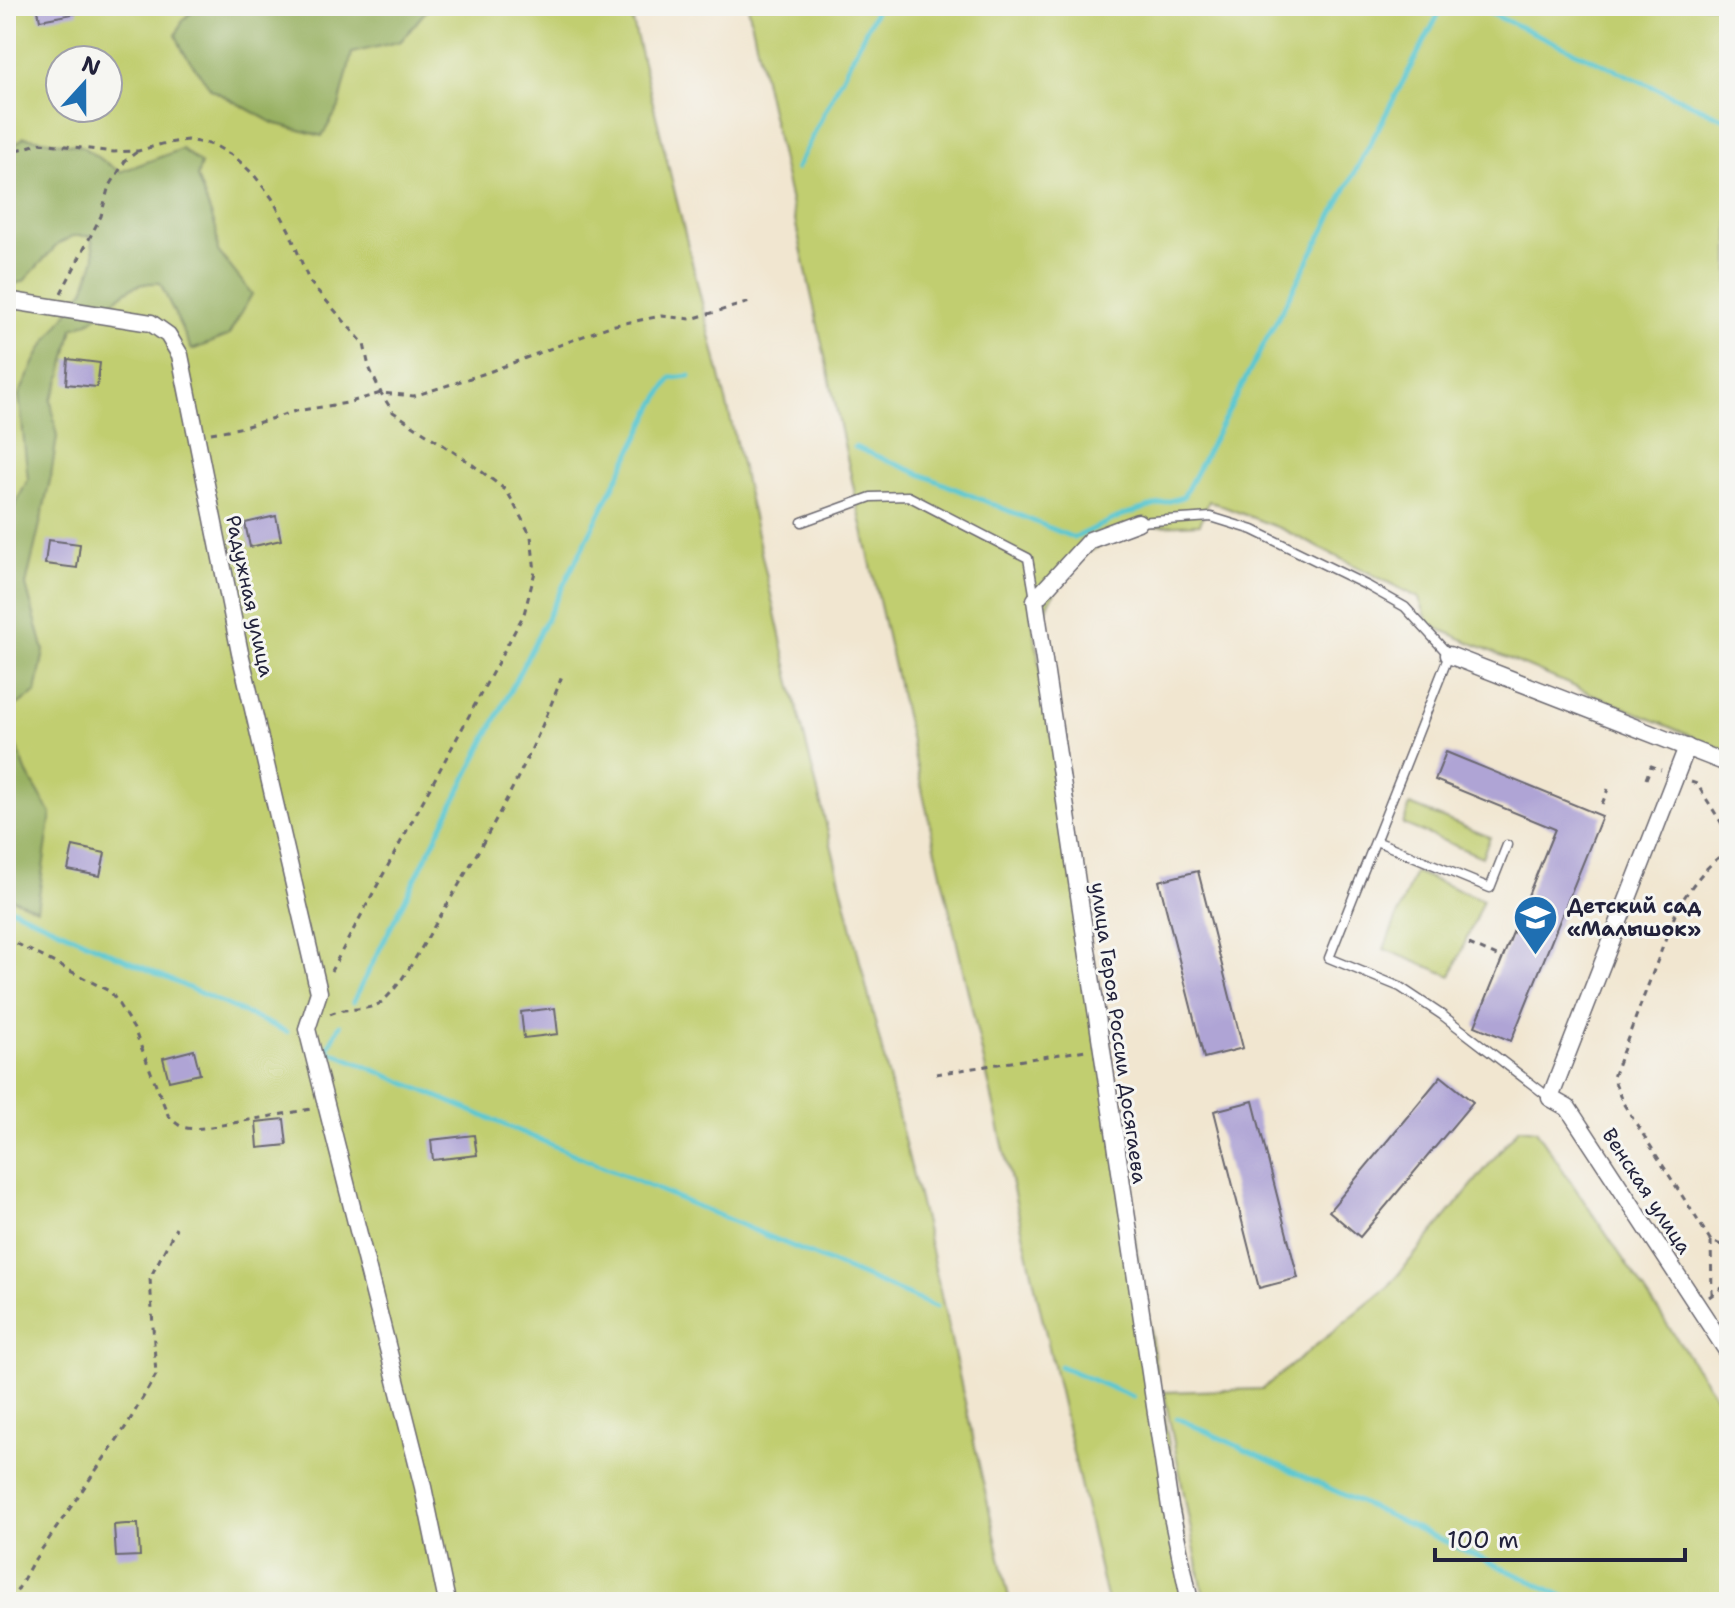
<svg xmlns="http://www.w3.org/2000/svg" width="1735" height="1608" font-family="'Shantell Sans',sans-serif">
<style>
.green{fill:#c1ce6f;stroke:#727855;stroke-width:2;fill-rule:evenodd}
.forest{fill:#98b162;stroke:#5d6a4e;stroke-width:2}
.lines{fill:none;stroke-linecap:round;stroke-linejoin:round}
.stream{stroke:#5ac7d1;stroke-width:5}
.building{fill:#afa4d5}
.lane-casing{stroke:#6a676f;stroke-width:11}
.street-casing{stroke:#6a676f;stroke-width:19}
.path{stroke:#6a676f;stroke-width:3;stroke-dasharray:6 6;stroke-linecap:butt}
.lane{stroke:#fff;stroke-width:8}
.street{stroke:#fff;stroke-width:16}
.labels{text-anchor:middle;stroke-width:6;stroke-linejoin:round;paint-order:stroke}
.street-label{font-size:20px;fill:#22223b;stroke:#f6f6f2}
.poi-label{font-size:20px;font-weight:bold;fill:#22223b;stroke:#f6f6f2;text-anchor:start}
</style>
<rect width="100%" height="100%" fill="#f6f6f2"/>
<filter id="ink" filterUnits="userSpaceOnUse"><feTurbulence type="fractalNoise" baseFrequency=".0125" numOctaves="2"/><feDisplacementMap in="SourceGraphic" scale="16" xChannelSelector="R" yChannelSelector="G"/><feConvolveMatrix kernelMatrix="1 2 1 2 8 2 1 2 1" color-interpolation-filters="sRGB"/></filter>
<filter id="wash" filterUnits="userSpaceOnUse"><feTurbulence type="fractalNoise" baseFrequency=".006" numOctaves="4" result="noise"/><feDisplacementMap in="SourceGraphic" scale="32" xChannelSelector="R" yChannelSelector="G"/><feGaussianBlur stdDeviation="1.8" result="paint"/><feColorMatrix in="noise" values="0 0 0 0 0 0 0 0 0 0 0 0 0 0 0 0 0 1.4 0 .05"/><feComposite in="paint" operator="in"/></filter>
<g filter="url(#wash)">
<rect width="100%" height="100%" fill="#f1e6d0"/>
<!-- green -->
<g class="green">
<path d="M6 6H629L733 429 790 679 925 1224 1010 1602H6ZM60 60H108V108H60Z"/>
<polygon points="748,6 1729,6 1729,752 1429,625 1419,598 1282,529 1209,501 1200,524 1136,527 1083,555 1060,581 1045,612 1031,613 1195,1602 1107,1602 862,526"/>
<polygon points="1410,805 1490,837 1482,857 1403,824"/>
<polygon points="1415,872 1483,900 1451,976 1384,949"/>
<polygon points="1519,1128 1536,1130 1729,1416 1729,1602 1205,1602 1164,1392 1262,1389 1388,1287"/>
</g>
<!-- forest -->
<g class="forest">
<polygon points="198,6 430,6 401,41 352,53 339,107 322,136 273,123 211,89 183,51 176,35 183,20"/>
<path d="M24 137 81 146 120 172 182 149 201 164 197 177 216 228 218 251 252 294 228 336 192 350 160 283C125 281 117 302 92 320 86 324 79 326 73 328L61 378 51 400 57 437 51 476 26 585 44 651 36 693 9 710V727L27 773 51 814 37 909 6 896V516L13 510 28 479 19 395 40 351 84 290 95 258 91 236H73L58 244 24 281 6 287V148L16 144Z"/>
</g>
<g class="lines">
<!-- stream -->
<g class="stream">
<polyline points="1474,6 1729,121"/>
<polyline points="796,169 878,6"/>
<polyline points="855,447 1074,538 1123,515 1183,497 1443,6"/>
<polyline points="6,906 287,1032"/>
<polyline points="353,1002 655,404 671,378 690,376"/>
<polyline points="340,1025 327,1050 936,1307"/>
<polyline points="1060,1366 1133,1397"/>
<polyline points="1177,1418 1576,1602"/>
</g>
</g>
<g id="blocks">
<!-- building -->
<g class="building">
<polygon points="37,6 77,6 78,13 40,20"/>
<polygon points="68,359 100,363 97,387 66,384"/>
<polygon points="276,516 281,540 250,547 245,523"/>
<polygon points="48,540 80,544 77,568 45,564"/>
<polygon points="1446,752 1602,816 1511,1041 1475,1026 1555,829 1435,780"/>
<polygon points="73,846 105,853 100,876 68,870"/>
<polygon points="1198,871 1243,1048 1204,1058 1159,881"/>
<polygon points="555,1008 558,1034 524,1038 521,1012"/>
<polygon points="194,1050 200,1074 169,1081 163,1058"/>
<polygon points="1441,1076 1473,1102 1360,1237 1329,1211"/>
<polygon points="1253,1101 1298,1278 1259,1288 1214,1111"/>
<polygon points="284,1119 287,1145 258,1148 256,1122"/>
<polygon points="474,1135 477,1155 433,1160 431,1140"/>
<polygon points="126,1524 138,1524 140,1556 116,1557 114,1525"/>
</g>
</g>
</g>
<g filter="url(#ink)">
<use href="#blocks" fill-opacity="0" stroke="#6a676f" stroke-width="2"/>
<g class="lines">
<defs>
<g id="lane">
<polyline points="802,522 871,497 908,496 1028,558 1035,599"/>
<polyline points="1138,522 1211,517 1253,530 1368,586 1405,607 1449,655 1329,958 1400,987 1442,1015 1550,1098"/>
<polyline points="1376,841 1490,888 1507,845"/>
</g>
<g id="street">
<polyline points="6,300 151,323 168,335 180,355 240,653 319,992 307,1029 423,1487 447,1602"/>
<polyline points="1138,522 1090,540 1035,600 1170,1507 1190,1602"/>
<polyline points="1449,655 1729,764"/>
<polyline points="1687,747 1550,1098 1568,1108 1729,1354"/>
</g>
</defs>
<!-- lane casing -->
<use href="#lane" class="lane-casing"/>
<!-- street casing -->
<use href="#street" class="street-casing"/>
<!-- path -->
<g class="path">
<polyline points="6,155 11,152 41,143 114,152 138,151 162,144 187,140 214,145 235,157 254,175 272,198 289,230 309,281 364,344 369,367 381,393 393,412 469,462 507,491 531,536 535,572 524,614 331,971"/>
<polyline points="61,293 101,216 108,189 125,161 138,151"/>
<polyline points="211,433 244,427 296,411 347,403 381,393 414,396 486,373 610,326 661,316 691,319 750,302"/>
<polyline points="1646,779 1651,766 1661,770"/>
<polyline points="1691,782 1697,784 1729,835"/>
<polyline points="1602,804 1608,789"/>
<path d="M1729 850C1707 864 1692 885 1678 907L1613 1077 1623 1103 1711 1241 1729 1248"/>
<path d="M6 938 111 992 134 1029 168 1115C181 1130 186 1129 205 1128L311 1109"/>
<polyline points="1469,944 1497,956"/>
<path d="M330 1014C346 1006 369 1013 383 1001 404 982 423 944 438 920 485 841 532 760 563 673"/>
<polyline points="936,1074 1086,1050"/>
<polyline points="1711,1241 1712,1294"/>
<polyline points="1709,1297 1729,1283"/>
<polyline points="11,1602 31,1565 127,1425 156,1375 150,1278 176,1228"/>
</g>
<!-- lane -->
<use href="#lane" class="lane"/>
<!-- street -->
<use href="#street" class="street"/>
</g>
</g>
<!-- icons -->
<defs>
<symbol id="school-pin" viewBox="-11 -11 22 30"><path d="M0 17L-7.5 6A9.5 9.5 0 1 1 7.5 6Z" fill="#1f6fb2" stroke="#f6f6f2"/><path d="M0-5L7-2L0 1L-7-2ZM-4 1L0 2.5L4 1V4Q0 6-4 4Z" fill="#fff"/></symbol>
</defs>
<g fill-rule="evenodd">
<use href="#school-pin" x="1510" y="892" width="51" height="69"/>
</g>
<g class="labels">
<!-- street labels -->
<g class="street-label">
<text transform="translate(250 596) rotate(78)" y="7">Радужная улица</text>
<text transform="translate(1119 1033) rotate(82)" y="7">улица Героя России Досягаева</text>
<text transform="translate(1647 1191) rotate(57)" y="7">Венская улица</text>
</g>
<!-- poi labels -->
<g class="poi-label">
<text x="1567" y="913">Детский сад<tspan x="1567" dy="23">«Малышок»</tspan></text>
</g>
</g>
<!-- margin -->
<rect width="1735" height="1608" fill="none" stroke="#f6f6f2" stroke-width="32"/>
<!-- north arrow -->
<g transform="translate(84 84) rotate(21)"><circle r="38" fill="#f6f6f2" stroke="#a1a1a9" stroke-width="2"/>
<path d="M0-6L14 30L0 20L-14 30Z" fill="#1f6fb2"/>
<text y="-12" font-size="22" font-weight="bold" text-anchor="middle" fill="#22223b">N</text>
</g>
<!-- scale -->
<path d="M1435 1548v12h250v-12" fill="none" stroke="#22223b" stroke-width="4"/>
<text x="1447" y="1548" font-size="24" fill="#22223b" stroke="#f6f6f2" stroke-width="6" paint-order="stroke">100 m</text>
</svg>
